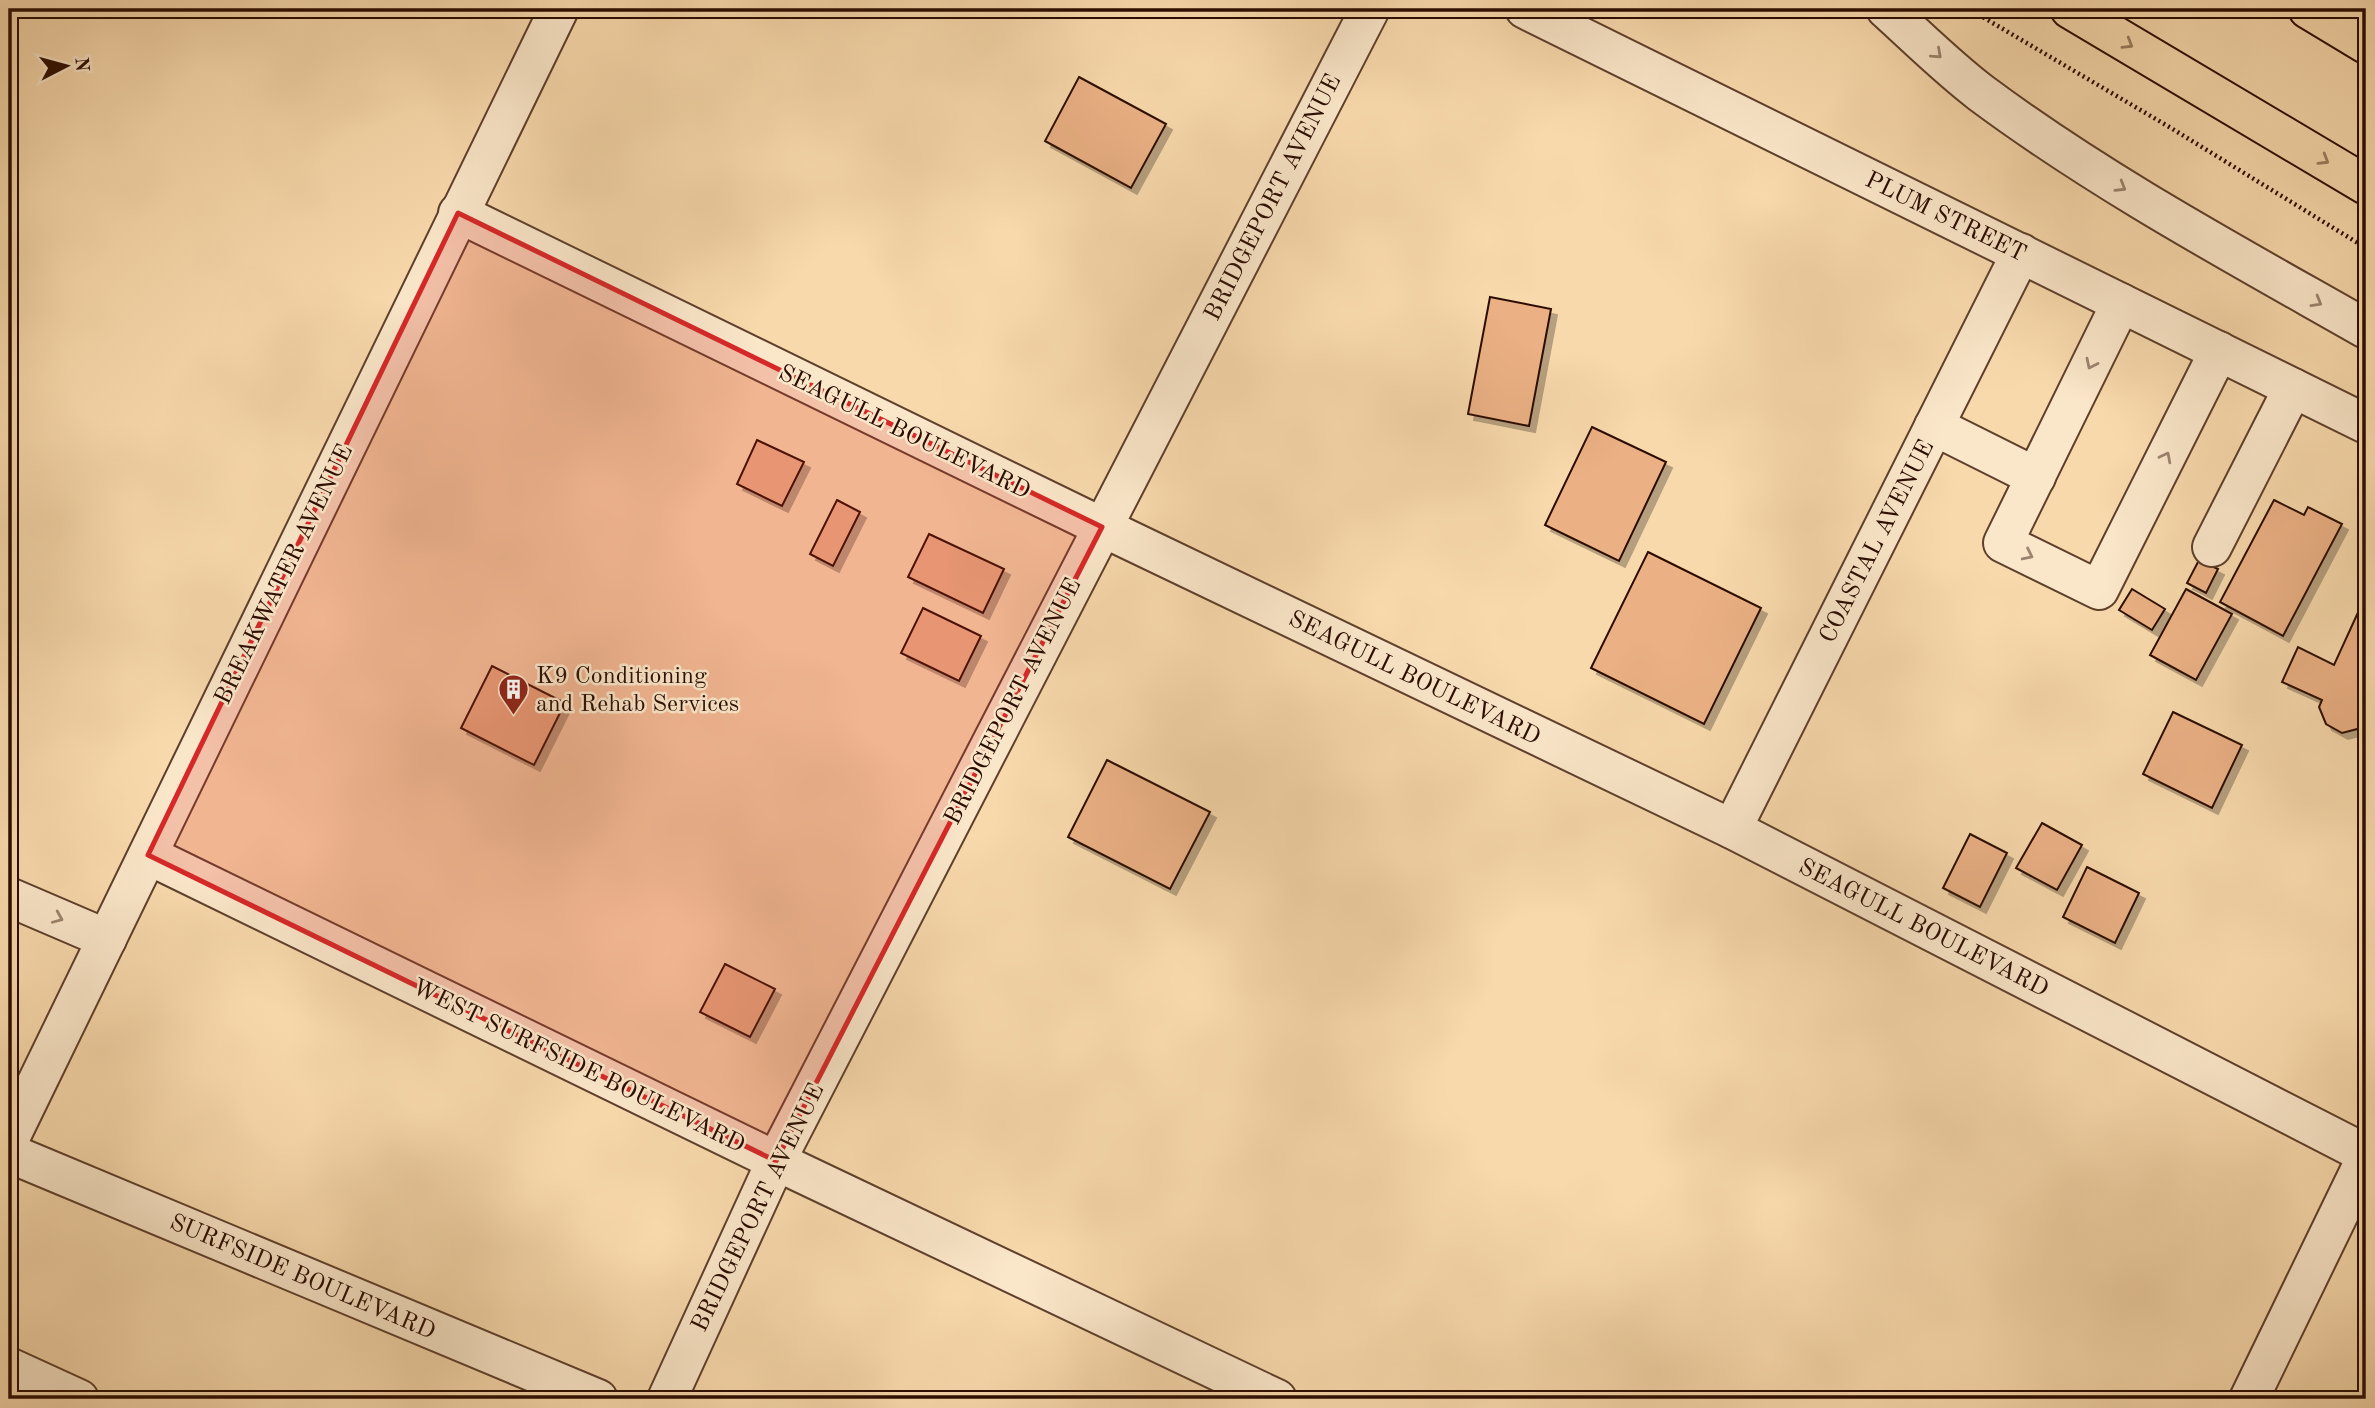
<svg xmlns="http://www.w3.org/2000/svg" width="2375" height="1408" font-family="'Old Standard TT',serif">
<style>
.building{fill:#ebb185;stroke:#2b0c01;stroke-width:2;filter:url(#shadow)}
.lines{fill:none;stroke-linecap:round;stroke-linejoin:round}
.minor-casing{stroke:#5e3f2c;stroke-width:42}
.highway-casing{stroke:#2b0c01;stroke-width:42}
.path{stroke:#2b0c01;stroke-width:4.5;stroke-dasharray:2 3.5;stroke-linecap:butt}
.minor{stroke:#fae6c9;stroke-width:38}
.highway{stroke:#f8d9ac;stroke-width:38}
.oneway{stroke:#9c7d5f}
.oneway2{stroke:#9d846f}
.marked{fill:#d62828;fill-opacity:0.2;stroke:#d62828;stroke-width:5;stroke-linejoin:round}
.labels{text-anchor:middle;stroke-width:5;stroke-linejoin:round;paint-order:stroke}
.street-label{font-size:24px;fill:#2b0c01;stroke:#fae6c9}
.poi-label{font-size:24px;fill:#2b0c01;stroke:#fae6c9;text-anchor:start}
</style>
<defs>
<filter id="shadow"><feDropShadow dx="6" dy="6" stdDeviation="0" flood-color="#0004"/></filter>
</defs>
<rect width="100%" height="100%" fill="#f8d9ac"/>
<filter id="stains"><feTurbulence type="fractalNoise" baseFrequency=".00286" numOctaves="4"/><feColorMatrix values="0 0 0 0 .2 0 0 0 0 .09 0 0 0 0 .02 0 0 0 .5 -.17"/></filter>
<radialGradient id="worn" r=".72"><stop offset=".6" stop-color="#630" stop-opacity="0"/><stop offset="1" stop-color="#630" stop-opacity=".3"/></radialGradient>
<!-- building -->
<g class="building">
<polygon points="1079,77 1166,124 1131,188 1045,141"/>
<polygon points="1490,297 1551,309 1529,426 1468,414"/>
<polygon points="1592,427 1666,462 1619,561 1545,525"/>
<polygon points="757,440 804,462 782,506 737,484"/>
<polygon points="837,500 860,512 833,566 810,554"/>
<polygon points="2274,500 2304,515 2308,507 2342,524 2283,636 2220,602"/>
<polygon points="929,534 1004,569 983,613 908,577"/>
<polygon points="1648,552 1761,608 1704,724 1591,668"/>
<polygon points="2199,560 2218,569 2206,593 2187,583"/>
<polygon points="2132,589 2165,609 2152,630 2119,610"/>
<polygon points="2186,589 2232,614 2196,680 2150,655"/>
<polygon points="2366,595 2366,721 2361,728 2342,733 2326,724 2319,707 2322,700 2282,682 2298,647 2334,665"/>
<polygon points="923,608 981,636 959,681 901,653"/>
<polygon points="492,666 565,703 534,765 461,728"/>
<polygon points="2173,712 2242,745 2212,808 2143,774"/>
<polygon points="1107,760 1210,812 1170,889 1068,837"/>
<polygon points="2042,823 2082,845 2057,890 2016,868"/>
<polygon points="1970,834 2007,853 1980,907 1943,888"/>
<polygon points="2087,867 2139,893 2115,943 2063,917"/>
<polygon points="725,964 775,989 750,1037 700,1012"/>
</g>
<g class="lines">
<defs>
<g id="minor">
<polyline points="1525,9 2366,424"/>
<path d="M1886 9C1917 37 1948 68 1981 93 2102 183 2236 255 2366 329"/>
<polyline points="458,213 1102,527 1732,829 2366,1154"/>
<polyline points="2121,303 2003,543 2099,590 2219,351"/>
<polyline points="1934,426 2036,477"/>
<polyline points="2212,547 2293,388"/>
<polyline points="1732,829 2021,253"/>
<polyline points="148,855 776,1161 1277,1399"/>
<polyline points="9,897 107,939"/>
<polyline points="9,1140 559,9"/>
<polyline points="9,1153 598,1399"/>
<polyline points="9,1367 79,1399"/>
<polyline points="667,1399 776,1161 1370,9"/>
<polyline points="2249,1399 2366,1158"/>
</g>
<g id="highway">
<polyline points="2070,9 2366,185"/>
<polyline points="2308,9 2366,44"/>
</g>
</defs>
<!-- minor casing -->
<use href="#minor" class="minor-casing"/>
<!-- highway casing -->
<use href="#highway" class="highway-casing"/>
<!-- path -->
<polyline class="path" points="1969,9 2171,128 2366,248"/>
<!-- minor -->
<use href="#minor" class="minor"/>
<!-- highway -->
<use href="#highway" class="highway"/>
</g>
<!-- one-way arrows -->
<defs><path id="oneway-chevron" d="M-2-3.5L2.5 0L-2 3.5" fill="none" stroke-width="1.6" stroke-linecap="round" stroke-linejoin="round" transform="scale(1.75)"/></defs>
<g class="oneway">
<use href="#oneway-chevron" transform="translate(2128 44) rotate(31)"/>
<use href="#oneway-chevron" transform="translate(2324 160) rotate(31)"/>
</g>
<g class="oneway2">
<use href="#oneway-chevron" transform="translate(1937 54) rotate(42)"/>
<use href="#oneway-chevron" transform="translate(2121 187) rotate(31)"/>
<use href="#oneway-chevron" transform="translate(2317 302) rotate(30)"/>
<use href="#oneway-chevron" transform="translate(2091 364) rotate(116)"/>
<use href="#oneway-chevron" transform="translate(2166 457) rotate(-63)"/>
<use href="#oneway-chevron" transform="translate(2028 555) rotate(26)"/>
<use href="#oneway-chevron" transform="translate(58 918) rotate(23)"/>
</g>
<!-- marked area -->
<path class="marked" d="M458 213 1102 527 776 1161 148 855Z"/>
<!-- icons -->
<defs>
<symbol id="building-pin" viewBox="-11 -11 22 30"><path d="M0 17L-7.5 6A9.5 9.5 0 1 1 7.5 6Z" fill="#8f2418" stroke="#fae6c9"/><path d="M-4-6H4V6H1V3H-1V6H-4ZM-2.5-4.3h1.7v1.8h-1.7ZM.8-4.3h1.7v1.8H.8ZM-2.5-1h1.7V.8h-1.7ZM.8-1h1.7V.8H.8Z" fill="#fff"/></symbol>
</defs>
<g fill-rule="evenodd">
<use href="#building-pin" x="496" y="672" width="35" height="47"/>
</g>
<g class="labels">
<!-- street labels -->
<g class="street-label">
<text transform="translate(1272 197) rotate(-63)" y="8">BRIDGEPORT AVENUE</text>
<text transform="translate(1946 216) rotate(26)" y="8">PLUM STREET</text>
<text transform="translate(905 431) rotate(26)" y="8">SEAGULL BOULEVARD</text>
<text transform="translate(1876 541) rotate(-63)" y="8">COASTAL AVENUE</text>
<text transform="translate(283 574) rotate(-64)" y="8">BREAKWATER AVENUE</text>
<text transform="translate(1415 677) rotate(26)" y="8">SEAGULL BOULEVARD</text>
<text transform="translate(1012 701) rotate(-63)" y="8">BRIDGEPORT AVENUE</text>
<text transform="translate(1924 927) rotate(27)" y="8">SEAGULL BOULEVARD</text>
<text transform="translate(579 1065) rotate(26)" y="8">WEST SURFSIDE BOULEVARD</text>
<text transform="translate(757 1207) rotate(-64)" y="8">BRIDGEPORT AVENUE</text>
<text transform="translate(303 1276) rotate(23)" y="8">SURFSIDE BOULEVARD</text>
</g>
<!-- poi labels -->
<g class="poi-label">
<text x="536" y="683">K9 Conditioning<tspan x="536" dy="28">and Rehab Services</tspan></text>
</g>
</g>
<!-- margin -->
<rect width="2375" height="1408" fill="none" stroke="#f8d9ac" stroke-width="35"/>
<rect x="10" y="10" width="2354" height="1387" fill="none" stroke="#2b0c01" stroke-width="3.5"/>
<rect x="18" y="18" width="2340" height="1373" fill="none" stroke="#2b0c01" stroke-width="2"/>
<!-- north arrow -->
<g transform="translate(66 66) rotate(84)" stroke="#fae6c9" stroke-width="5" paint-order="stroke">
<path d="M0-5L12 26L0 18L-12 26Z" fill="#2b0c01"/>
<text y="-10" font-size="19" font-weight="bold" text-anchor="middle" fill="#2b0c01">N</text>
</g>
<rect width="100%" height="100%" filter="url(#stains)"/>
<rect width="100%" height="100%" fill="url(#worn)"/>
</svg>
